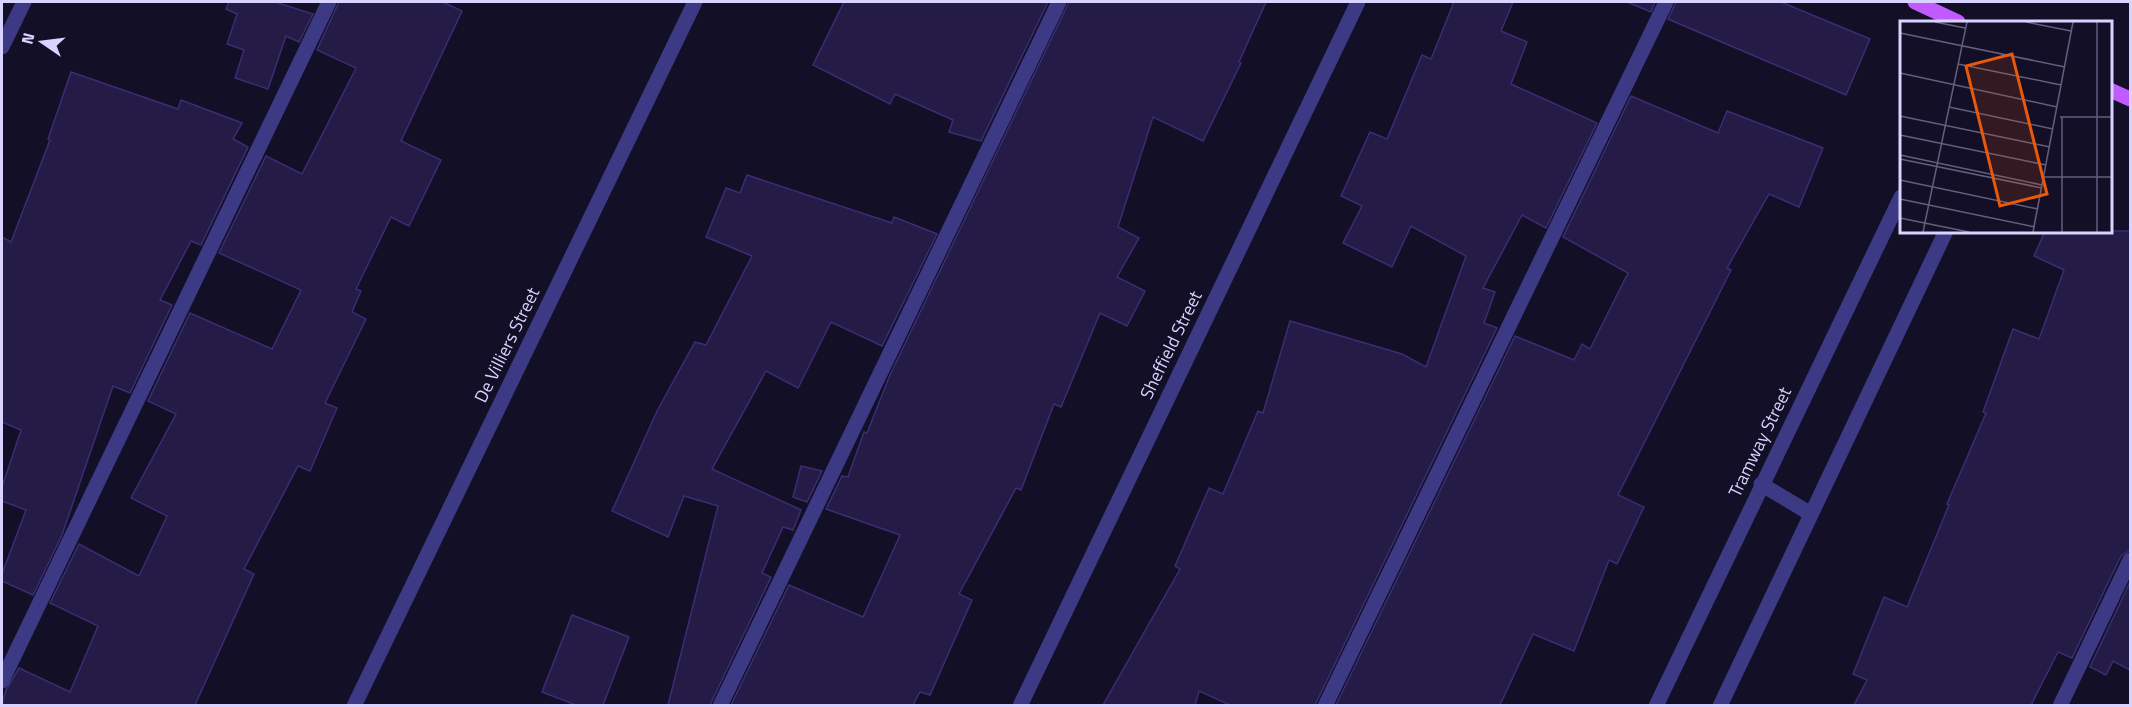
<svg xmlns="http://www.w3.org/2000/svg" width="2132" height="707" font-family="'Titillium Web',sans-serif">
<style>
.building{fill:#241b47;stroke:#3b2d73;stroke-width:1.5}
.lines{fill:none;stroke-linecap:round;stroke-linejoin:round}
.minor{stroke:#3d3a85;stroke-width:15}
.major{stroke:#c25bff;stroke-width:15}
.labels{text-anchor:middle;stroke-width:5;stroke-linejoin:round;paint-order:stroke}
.street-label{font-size:18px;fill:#d9d4ff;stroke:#130f26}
.inset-road{fill:none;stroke:#625e7d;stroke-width:1.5}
.view{fill:#e8590c;fill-opacity:0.15;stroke:#e8590c;stroke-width:3}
.inset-edge{fill:none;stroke:#d9d4ff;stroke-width:3}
</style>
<rect width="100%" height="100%" fill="#130f26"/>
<!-- building -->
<g class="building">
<polygon points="229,2 275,2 313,14 299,42 286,36 268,89 235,78 244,50 227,44 237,14 226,9"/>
<polygon points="339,2 443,2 462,11 401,141 441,160 409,226 391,217 356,289 361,291 352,312 366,319 325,403 337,408 310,471 298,466 244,569 254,574 195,705 2,705 6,690 19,668 70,692 98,626 50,603 79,544 139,576 167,516 131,498 176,414 148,401 190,313 272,349 301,290 219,253 266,156 302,174 356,68 317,50"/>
<polygon points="844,2 1048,2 981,141 949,132 953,120 895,94 890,104 813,65"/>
<polygon points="1069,2 1266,2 1239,62 1241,63 1203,141 1153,117 1118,227 1139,238 1117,277 1145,291 1127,326 1100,313 1061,407 1054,404 1021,490 1016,488 959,594 972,600 930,695 920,692 913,705 731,705 789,585 863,617 900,535 826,509 842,476 848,477 864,432 867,433 890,375"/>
<polygon points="1454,2 1513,2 1501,31 1527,42 1511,84 1597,123 1546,228 1522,215 1483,288 1495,292 1484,323 1497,328 1315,705 1230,705 1199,691 1195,705 1103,705 1180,569 1175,566 1209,488 1223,494 1258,411 1263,413 1290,321 1402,354 1426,367 1466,256 1411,226 1392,267 1343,243 1362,206 1341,196 1370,132 1387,139 1422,55 1431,59"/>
<polygon points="1627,2 1655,2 1651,12"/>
<polygon points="1676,2 1781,2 1870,39 1846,95 1668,19"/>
<polygon points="71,72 178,109 181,100 242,123 233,139 248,147 201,245 191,241 160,300 172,305 130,393 113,386 62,535 33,595 2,581 2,574 26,510 2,501 2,487 21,430 2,422 2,237 11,242 50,140 48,139"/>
<polygon points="1631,96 1718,133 1727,111 1823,148 1799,207 1769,194 1727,268 1731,270 1618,495 1644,507 1617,564 1609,560 1574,651 1533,634 1500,705 1336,705 1515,336 1574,360 1582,344 1590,349 1628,273 1563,237"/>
<polygon points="747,175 892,223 894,217 937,234 882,346 831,322 798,388 766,371 712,469 801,510 793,530 783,527 762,573 771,577 710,705 668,705 718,506 684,496 668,537 612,511 657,411 695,342 706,345 752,256 706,237 726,188 740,193"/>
<polygon points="2045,231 2130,231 2130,550 2121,556 2072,658 2058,652 2031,705 1854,705 1867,680 1853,674 1884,597 1907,607 1949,505 1947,504 1986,413 1983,412 2013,329 2039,339 2064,270 2034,256"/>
<polygon points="801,466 822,471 807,502 793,497"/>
<polygon points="2130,582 2130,670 2113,661 2106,675 2090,667"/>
<polygon points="572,615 629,637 603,705 576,705 542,692"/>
</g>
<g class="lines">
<!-- minor -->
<g class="minor">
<polyline points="2,47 24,2"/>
<polyline points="1761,484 1811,514"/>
<polyline points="2,681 329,2"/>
<polyline points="354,706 695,2"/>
<polyline points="720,706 1059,2"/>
<polyline points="1020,706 1358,2"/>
<polyline points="1325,706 1666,2"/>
<polyline points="1656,706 1901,197"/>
<polyline points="1720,706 1946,231"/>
<polyline points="2060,706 2130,560"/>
</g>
<!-- major -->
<g class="major">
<polyline points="1915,2 1958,22"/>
<polyline points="2110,90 2130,99"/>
</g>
</g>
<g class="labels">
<!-- street labels -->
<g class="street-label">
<text transform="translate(507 345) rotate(-64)" y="6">De Villiers Street</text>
<text transform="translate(1171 345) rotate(-64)" y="6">Sheffield Street</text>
<text transform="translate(1760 442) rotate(-64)" y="6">Tramway Street</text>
</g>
</g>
<!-- overview -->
<g transform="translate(1900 21)">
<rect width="212" height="212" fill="#130f26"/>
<path class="inset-road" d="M35 1 65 7M126 1 171 10M0 12 165 46M58 43 161 64M0 52 157 86M49 86 153 108M0 95 150 126M160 96H212M162 96V211M0 114 146 144M0 134 142 164M0 138 142 167M144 156H212M0 159 138 188M0 178 135 206M0 197 69 211M23 211 67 1M133 211 173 1M197 211V1"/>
<path class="view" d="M112 33 147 173 100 185 66 45Z"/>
<rect width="212" height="212" class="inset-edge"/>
</g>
<!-- border -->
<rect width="2132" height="707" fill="none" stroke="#d9d4ff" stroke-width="6"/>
<!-- north arrow -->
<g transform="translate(42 42) rotate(284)" stroke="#130f26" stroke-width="4.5" paint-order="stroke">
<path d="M0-4.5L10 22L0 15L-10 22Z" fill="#d9d4ff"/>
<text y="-9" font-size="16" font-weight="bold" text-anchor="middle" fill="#d9d4ff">N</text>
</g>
</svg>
